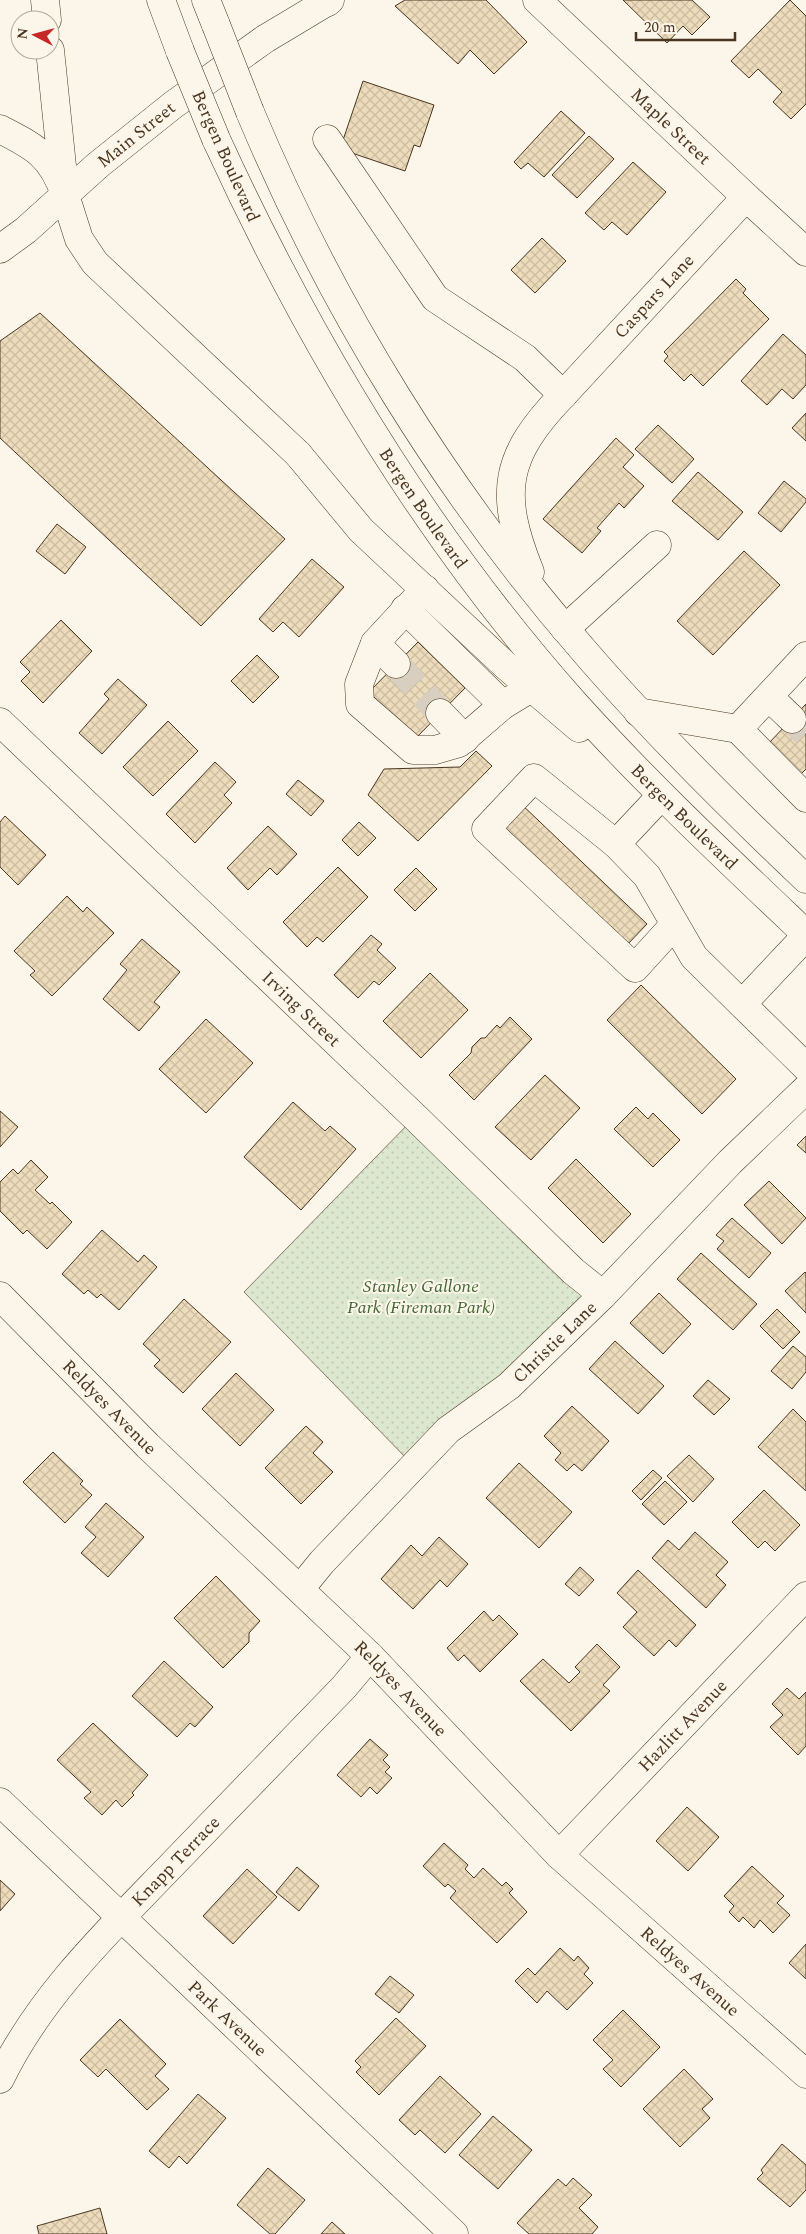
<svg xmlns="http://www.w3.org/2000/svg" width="806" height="2234" font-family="Spectral,serif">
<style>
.park{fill:url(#park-dots);stroke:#887966}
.building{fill:url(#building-cross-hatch);stroke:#4a3520}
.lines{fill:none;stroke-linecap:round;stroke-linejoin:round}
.minor-tunnel{stroke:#d8cfc1;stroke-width:28;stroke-dasharray:28 14;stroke-linecap:butt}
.minor-casing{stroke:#4a3520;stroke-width:29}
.major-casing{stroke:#4a3520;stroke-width:29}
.highway-casing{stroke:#4a3520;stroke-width:29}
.minor{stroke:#fbf6e9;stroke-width:28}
.major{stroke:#fbf6e9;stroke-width:28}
.highway{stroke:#fbf6e9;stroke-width:28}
.highway-bridge-casing{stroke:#4a3520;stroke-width:29;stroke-linecap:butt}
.highway-bridge{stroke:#fbf6e9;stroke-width:28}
.labels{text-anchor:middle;stroke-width:4;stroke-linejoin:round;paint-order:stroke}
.street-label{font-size:18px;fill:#4a3520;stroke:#fbf6e9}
.park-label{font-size:18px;font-style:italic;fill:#436837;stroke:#fbf6e9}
</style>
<defs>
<pattern id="park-dots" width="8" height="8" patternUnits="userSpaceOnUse" patternTransform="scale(1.25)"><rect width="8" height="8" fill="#dce7d0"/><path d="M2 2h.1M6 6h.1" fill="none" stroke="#bec7b2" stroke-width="1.8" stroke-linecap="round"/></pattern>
<pattern id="building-cross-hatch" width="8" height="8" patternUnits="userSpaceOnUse" patternTransform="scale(1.25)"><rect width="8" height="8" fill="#ecdcbc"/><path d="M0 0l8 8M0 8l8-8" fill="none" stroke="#ccbda1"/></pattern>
</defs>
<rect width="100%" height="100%" fill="#fbf6e9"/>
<!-- park -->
<polygon class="park" points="415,1117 603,1295 413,1465 244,1292"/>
<!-- building -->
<g class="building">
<polygon points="405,0 486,0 527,42 494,74 470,50 458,64 395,6"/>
<polygon points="623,0 692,0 710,17 692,35 683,26 667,43"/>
<polygon points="790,0 806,16 806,104 791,119 773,102 782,92 758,69 749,78 731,61"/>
<polygon points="363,81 434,105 420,147 414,145 405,171 340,149"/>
<polygon points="561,111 585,133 544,177 528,163 521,169 514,162"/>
<polygon points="589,136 614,159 577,198 552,175"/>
<polygon points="633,162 666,192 627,235 612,222 604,230 585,213"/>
<polygon points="542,238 566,261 535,293 511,270"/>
<polygon points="736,279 746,289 743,293 769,319 703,386 691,374 684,381 664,361 668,356 664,352"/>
<polygon points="40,313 285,539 201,626 0,438 0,341"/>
<polygon points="783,334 806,355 806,385 793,399 782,389 767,405 741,381"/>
<polygon points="806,413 806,441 792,428"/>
<polygon points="658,425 694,459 672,483 635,449"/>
<polygon points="616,438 634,455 623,467 644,486 624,508 619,503 597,528 601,531 582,553 543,519"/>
<polygon points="698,472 743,512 718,540 672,501"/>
<polygon points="784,481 806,499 806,502 781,532 758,513"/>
<polygon points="57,524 86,547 65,574 36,551"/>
<polygon points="744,551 780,585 713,655 677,621"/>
<polygon points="312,559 344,587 299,637 283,622 273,632 259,619"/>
<polygon points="61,620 92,651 43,703 21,681 30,672 20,662"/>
<polygon points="418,642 465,688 416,738 369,692"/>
<polygon points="257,655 279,677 253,703 231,681"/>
<polygon points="118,679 147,705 102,754 79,733 109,699 104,694"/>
<polygon points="806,704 806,769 800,775 768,744"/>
<polygon points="168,721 198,751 153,796 123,767"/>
<polygon points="476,751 492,766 418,841 368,795 384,769 460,767"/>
<polygon points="215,762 236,782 224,795 232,803 195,843 166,814"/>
<polygon points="298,780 324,801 311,816 286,794"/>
<polygon points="518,801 647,924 627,945 498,822"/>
<polygon points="5,816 46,855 18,885 0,867 0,822"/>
<polygon points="359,822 376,838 358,856 342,840"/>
<polygon points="268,826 297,854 277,875 270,868 248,890 227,868"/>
<polygon points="338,867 368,897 323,942 317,937 307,947 283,922"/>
<polygon points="416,868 437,889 415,911 394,890"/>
<polygon points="67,896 83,912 87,907 114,933 52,996 30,975 35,971 14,951"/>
<polygon points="371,935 382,944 377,950 396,968 379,985 374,981 358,998 334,975"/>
<polygon points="142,939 180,972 154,1002 160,1007 139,1031 103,999 127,970 120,964"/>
<polygon points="430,973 468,1010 421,1058 383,1021"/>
<polygon points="641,985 736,1079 702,1114 607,1020"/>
<polygon points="510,1017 532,1039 474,1100 449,1075 471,1053 472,1047 481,1038 485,1038 497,1025 500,1028"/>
<polygon points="206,1019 253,1063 206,1113 159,1069"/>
<polygon points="545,1075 580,1108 531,1160 495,1127"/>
<polygon points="293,1102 325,1131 330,1126 356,1149 301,1210 244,1157"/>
<polygon points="636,1107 648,1119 653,1113 680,1140 653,1167 614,1129"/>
<polygon points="0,1111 18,1127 0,1147"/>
<polygon points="806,1136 806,1153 797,1145"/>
<polygon points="576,1159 631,1214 603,1243 548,1188"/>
<polygon points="31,1160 48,1177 35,1190 50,1204 52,1202 72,1222 47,1249 27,1230 23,1234 0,1211 0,1182 13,1169 18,1174"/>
<polygon points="769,1181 806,1218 782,1244 744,1205"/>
<polygon points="732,1218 771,1253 749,1278 717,1249 724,1241 716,1235"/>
<polygon points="102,1230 138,1262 144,1255 157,1267 119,1310 101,1294 97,1298 88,1290 84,1294 62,1274"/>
<polygon points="701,1253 757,1304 733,1330 677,1279"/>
<polygon points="805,1272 806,1273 806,1313 785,1291"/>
<polygon points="659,1293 691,1324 663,1354 630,1323"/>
<polygon points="184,1299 231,1342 183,1393 154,1366 160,1360 143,1344"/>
<polygon points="777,1309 800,1332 783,1349 760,1326"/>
<polygon points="615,1341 664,1386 638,1414 589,1369"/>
<polygon points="793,1346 806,1357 806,1372 792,1389 771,1371"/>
<polygon points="236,1373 274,1410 240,1446 202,1409"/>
<polygon points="708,1380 730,1399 714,1415 693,1396"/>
<polygon points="572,1406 609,1441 582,1471 574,1464 567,1471 555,1460 561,1453 544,1436"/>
<polygon points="793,1409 806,1422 806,1491 758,1447"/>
<polygon points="306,1426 323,1442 313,1453 333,1472 301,1504 265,1468"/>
<polygon points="53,1452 83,1481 80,1484 92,1495 65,1523 23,1482"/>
<polygon points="689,1455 714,1479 693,1502 667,1476"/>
<polygon points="519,1463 572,1512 539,1548 486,1498"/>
<polygon points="653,1470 662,1478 641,1500 632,1491"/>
<polygon points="665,1481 687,1502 664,1525 642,1504"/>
<polygon points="764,1490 800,1525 775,1551 765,1541 758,1548 732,1522"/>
<polygon points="106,1503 144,1537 108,1577 81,1553 96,1537 85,1527"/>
<polygon points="695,1532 728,1562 716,1575 726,1585 706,1608 652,1558 668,1540 679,1550"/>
<polygon points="439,1537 468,1564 447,1587 440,1580 413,1609 381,1579 411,1545 422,1556"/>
<polygon points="580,1567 594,1580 579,1596 565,1584"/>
<polygon points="638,1570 696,1625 676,1647 669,1640 654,1656 623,1627 637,1612 617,1593"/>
<polygon points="216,1576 260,1621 249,1633 249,1642 223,1668 174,1618"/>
<polygon points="484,1611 493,1621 499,1615 518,1634 480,1672 464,1655 458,1661 447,1648"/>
<polygon points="597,1644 620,1667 603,1685 610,1691 571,1731 520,1681 543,1659 569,1683 580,1672 575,1667"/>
<polygon points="164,1661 213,1707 195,1727 190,1723 177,1737 132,1696"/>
<polygon points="787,1688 799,1699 806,1692 806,1746 798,1755 770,1727 783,1715 772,1704"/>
<polygon points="93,1723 148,1775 132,1793 134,1795 122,1807 116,1800 102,1815 84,1798 91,1792 57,1760"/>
<polygon points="370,1739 388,1755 383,1760 390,1767 385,1772 392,1778 377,1794 370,1787 361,1797 337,1775"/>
<polygon points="687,1807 719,1837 688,1871 656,1841"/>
<polygon points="444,1843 468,1865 465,1869 474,1878 483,1868 502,1886 506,1882 513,1889 509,1893 527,1912 497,1943 450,1898 456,1891 448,1884 445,1887 423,1866"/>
<polygon points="752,1866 784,1896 777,1903 790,1915 773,1933 760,1920 754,1928 743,1917 739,1922 729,1912 734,1906 724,1896"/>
<polygon points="297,1867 319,1886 299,1911 276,1892"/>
<polygon points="247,1869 277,1897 233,1944 203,1916"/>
<polygon points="0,1880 15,1894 0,1911"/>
<polygon points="806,1944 806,1979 789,1963"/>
<polygon points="560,1948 574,1961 578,1956 589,1968 584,1974 593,1983 567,2010 547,1991 537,2003 515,1981 528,1968 535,1975"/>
<polygon points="390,1976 414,1995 399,2013 375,1994"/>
<polygon points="623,2010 660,2047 621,2087 603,2069 613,2060 593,2040"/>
<polygon points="396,2018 426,2046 379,2095 356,2072 361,2067 355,2061"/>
<polygon points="120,2019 166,2064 155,2076 169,2089 147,2110 106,2069 98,2077 80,2060"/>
<polygon points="684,2069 713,2099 702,2109 710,2118 680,2147 643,2109"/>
<polygon points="440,2076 481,2114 445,2153 420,2130 415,2135 399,2120"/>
<polygon points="198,2094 226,2118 187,2164 179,2156 169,2168 149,2151"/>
<polygon points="493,2116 532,2150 498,2189 459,2155"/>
<polygon points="782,2144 806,2165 806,2190 790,2207 757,2179 763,2173 761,2170"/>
<polygon points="268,2168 305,2200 275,2234 270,2234 237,2205"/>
<polygon points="573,2178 592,2195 579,2208 598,2227 592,2234 529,2234 517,2223 558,2179 566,2186"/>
<polygon points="100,2208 107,2234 39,2234 37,2226"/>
<polygon points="332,2222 345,2234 321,2234"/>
</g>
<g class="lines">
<!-- minor-tunnel -->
<g class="minor-tunnel">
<polyline points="396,664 440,713"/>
<polyline points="792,719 806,733"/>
</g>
<defs>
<g id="minor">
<path d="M0 129C35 147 51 155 65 194"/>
<polyline points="327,139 435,298 525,358 563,395"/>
<polyline points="746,197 806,252"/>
<polyline points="425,589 375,643 359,684 360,704 413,750 435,750 459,743 503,705 531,688"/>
<polyline points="405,609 503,705"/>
<polyline points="565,629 657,545"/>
<polyline points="375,643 396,664"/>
<polyline points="806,656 738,729 806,798"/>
<polyline points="769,697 792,719"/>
<polyline points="638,712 738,729"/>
<polyline points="440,713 465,739"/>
<path id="s1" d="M0 722 415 1117 573 1271 603 1295"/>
<polyline points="616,844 661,796"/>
<polyline points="675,924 635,968 486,829 534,778 616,844 647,876 694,957 806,1067"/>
<polyline points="742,1004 806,936"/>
<path id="s2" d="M0 1296 148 1446 370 1656 559 1855 806 2074"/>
<path id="s3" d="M300 1589 322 1562 448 1430 509 1386 603 1295 730 1162 806 1089"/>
<path id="s4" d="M0 1802 454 2234"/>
<path id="s5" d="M559 1855 806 1596"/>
<path id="s6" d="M0 2079C39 1998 105 1934 167 1870 226 1809 285 1748 344 1687L370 1656"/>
</g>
<g id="major">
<path id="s7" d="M537 0 746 197 563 395"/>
<polyline points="65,195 79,239 95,263 298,454"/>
<path id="s8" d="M0 249 26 230 98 165 173 105 265 39 330 0"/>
</g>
<g id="highway">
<polyline points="45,0 47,20"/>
<polyline points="161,0 180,51"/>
<polyline points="206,0 216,25"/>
<polyline points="327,0 328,2"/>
<polyline points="50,50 65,195"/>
<path d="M250 112C331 306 447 494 585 652 654 732 729 806 806 879"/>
<path id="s9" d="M216 139C309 342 425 536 575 704 648 785 727 859 806 934"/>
<polyline points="298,454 361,530 505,665 579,728"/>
<path d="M530 572C498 493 504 456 563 395"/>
</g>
</defs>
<!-- minor casing -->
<use href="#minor" class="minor-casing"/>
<!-- major casing -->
<use href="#major" class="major-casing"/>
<!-- highway casing -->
<use href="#highway" class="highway-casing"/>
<!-- minor -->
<use href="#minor" class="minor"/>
<!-- major -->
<use href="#major" class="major"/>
<!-- highway -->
<use href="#highway" class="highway"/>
<defs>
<g id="highway-bridge">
<polyline points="216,25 250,112"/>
<polyline points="180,51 216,139"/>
</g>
</defs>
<!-- highway-bridge casing -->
<use href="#highway-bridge" class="highway-bridge-casing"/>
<!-- highway-bridge -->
<use href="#highway-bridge" class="highway-bridge"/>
</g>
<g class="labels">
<!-- street labels -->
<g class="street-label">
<text dy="6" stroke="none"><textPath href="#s7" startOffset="184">Maple Street</textPath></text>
<text dy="6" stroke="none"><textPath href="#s8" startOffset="178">Main Street</textPath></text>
<text transform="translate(226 156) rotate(66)" y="6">Bergen Boulevard</text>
<text transform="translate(654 296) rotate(-47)" y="6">Caspars Lane</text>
<text dy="6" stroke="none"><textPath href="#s9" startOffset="424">Bergen Boulevard</textPath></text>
<text dy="6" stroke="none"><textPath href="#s9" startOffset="829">Bergen Boulevard</textPath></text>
<text dy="6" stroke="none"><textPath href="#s1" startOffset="416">Irving Street</textPath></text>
<text dy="6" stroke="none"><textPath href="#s3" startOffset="356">Christie Lane</textPath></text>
<text dy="6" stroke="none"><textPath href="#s2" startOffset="156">Reldyes Avenue</textPath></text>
<text dy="6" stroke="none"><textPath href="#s2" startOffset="561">Reldyes Avenue</textPath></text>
<text dy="6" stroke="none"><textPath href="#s5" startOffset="179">Hazlitt Avenue</textPath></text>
<text dy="6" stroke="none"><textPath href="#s6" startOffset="281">Knapp Terrace</textPath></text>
<text dy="6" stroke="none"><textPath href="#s2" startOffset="966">Reldyes Avenue</textPath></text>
<text dy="6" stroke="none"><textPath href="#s4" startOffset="314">Park Avenue</textPath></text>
</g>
<!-- park labels -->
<g class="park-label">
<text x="421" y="1292">Stanley Gallone<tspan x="421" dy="21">Park (Fireman Park)</tspan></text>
</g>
</g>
<!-- north arrow -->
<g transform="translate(35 35) rotate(276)"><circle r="24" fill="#fbf6e9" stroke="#b4a999"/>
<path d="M0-4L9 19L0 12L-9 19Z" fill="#c62828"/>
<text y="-8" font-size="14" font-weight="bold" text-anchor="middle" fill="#4a3520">N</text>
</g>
<!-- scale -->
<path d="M636 32v8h99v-8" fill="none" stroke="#4a3520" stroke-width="2.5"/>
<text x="644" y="32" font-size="15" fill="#4a3520" stroke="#fbf6e9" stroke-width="4" paint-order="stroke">20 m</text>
</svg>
